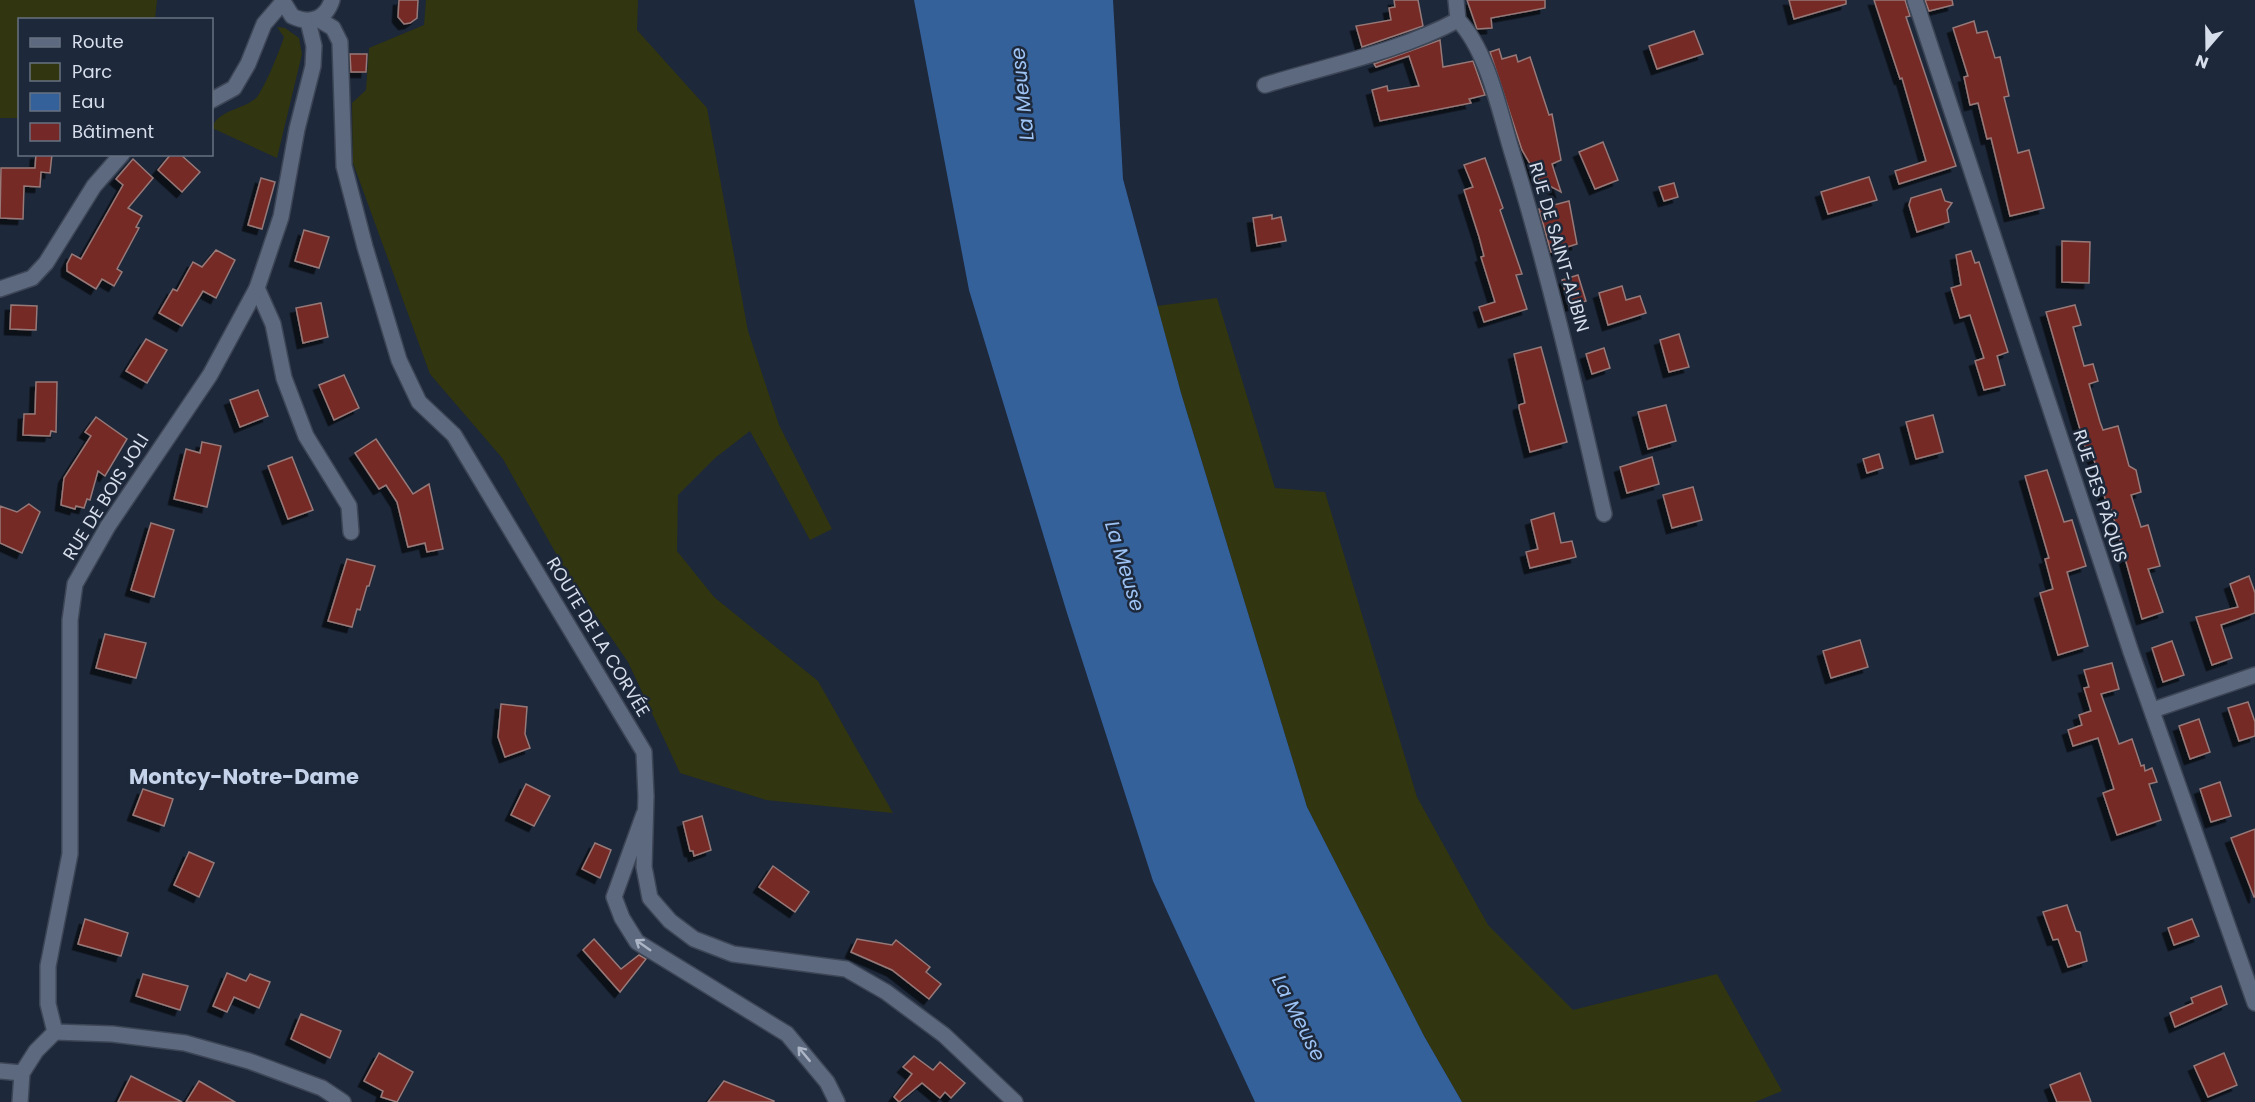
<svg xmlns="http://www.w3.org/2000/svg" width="2255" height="1102" font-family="Poppins,sans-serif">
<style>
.green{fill:#313510}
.water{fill:#35619b}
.building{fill:#742928;stroke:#977977;stroke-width:1.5;filter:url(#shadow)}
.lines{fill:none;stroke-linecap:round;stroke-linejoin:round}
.minor-casing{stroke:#3d4656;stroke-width:18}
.tertiary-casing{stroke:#3d4656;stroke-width:18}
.minor{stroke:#5d697f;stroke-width:15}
.tertiary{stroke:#5d697f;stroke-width:15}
.oneway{stroke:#acb5c5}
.labels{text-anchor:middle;stroke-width:5;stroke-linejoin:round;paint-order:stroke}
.street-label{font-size:18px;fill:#d7deeb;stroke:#1d283a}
.water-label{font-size:20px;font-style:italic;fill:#9ec3f5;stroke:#1d283a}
.quarter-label{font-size:21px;font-weight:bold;fill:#c4d2ea;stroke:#1d283a}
</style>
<defs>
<filter id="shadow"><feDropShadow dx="-5.5" dy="5.5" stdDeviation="0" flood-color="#0009"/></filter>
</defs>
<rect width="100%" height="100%" fill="#1d283a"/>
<!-- green -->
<g class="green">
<polygon points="0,0 157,0 155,19 20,20 19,118 0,118"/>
<polygon points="426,0 638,0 637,30 707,108 748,331 779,425 832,529 810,540 750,431 715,458 678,495 677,551 714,597 818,681 893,813 766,800 680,773 628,662 568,575 503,459 430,374 353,163 352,103 366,90 369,48 424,25"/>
<path d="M277 27 285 28 299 38 302 54 277 158 212 128C217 110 246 109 257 97 265 87 280 50 284 37Z"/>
<polygon points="1217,298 1275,488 1325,492 1417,797 1488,925 1573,1010 1717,974 1782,1091 1755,1102 1462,1102 1424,1036 1307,807 1181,393 1157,306"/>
</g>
<!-- water -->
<polygon class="water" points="914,0 1113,0 1123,179 1181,393 1307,807 1424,1036 1462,1102 1255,1102 1153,881 1067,613 969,290"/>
<!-- building -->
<g class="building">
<polygon points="399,0 418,0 417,18 410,23 404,24 398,17"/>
<polygon points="1394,0 1418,0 1423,26 1362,47 1356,26 1391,20 1389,8 1395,7"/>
<polygon points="1467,0 1545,0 1545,8 1491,18 1492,28 1477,29"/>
<polygon points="1789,0 1846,0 1846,4 1794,19"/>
<polygon points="1874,0 1905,0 1910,16 1906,17 1956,166 1899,184 1895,171 1926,161 1902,78 1900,79"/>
<polygon points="1925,0 1952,0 1953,5 1929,11"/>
<polygon points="1974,21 1977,33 1987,31 1995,58 2000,57 2009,96 2004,97 2018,153 2029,150 2044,208 2010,216 1991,138 1987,139 1978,103 1970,105 1964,77 1968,76 1953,28"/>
<polygon points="1694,31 1703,54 1657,69 1649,46"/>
<polygon points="1440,40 1443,67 1473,61 1485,95 1469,99 1471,103 1380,121 1372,90 1387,86 1388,91 1419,86 1409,56 1376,67 1374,64"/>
<polygon points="1499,49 1502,59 1516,55 1518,62 1530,57 1549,115 1552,114 1561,160 1552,164 1561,192 1540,181 1522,150 1490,52"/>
<polygon points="350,54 367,54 366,72 351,72"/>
<polygon points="1603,142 1618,180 1595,189 1579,152"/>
<polygon points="36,154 52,154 50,173 41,172 40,187 24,186 23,219 0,218 1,168 35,168"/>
<polygon points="171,154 180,154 200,172 182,192 158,170"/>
<polygon points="1485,158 1503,208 1500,210 1522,274 1516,275 1527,309 1484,322 1479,307 1495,302 1481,257 1484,256 1479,237 1464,190 1473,187 1464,165"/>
<polygon points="133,159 153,178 128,208 142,216 136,227 139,228 117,269 122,272 114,286 102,279 96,289 67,271 67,264 72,254 81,259 123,185 116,179"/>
<polygon points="1869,177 1877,200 1828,214 1821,192"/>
<polygon points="261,178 275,182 262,229 248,225"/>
<polygon points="1674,183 1678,197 1664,201 1659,187"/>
<polygon points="1941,189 1945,201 1952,203 1947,210 1949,222 1917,232 1909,205 1911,198"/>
<polygon points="1569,201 1577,244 1551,252 1539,209"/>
<polygon points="1272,215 1272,219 1281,217 1286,241 1257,246 1253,218"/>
<polygon points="304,230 329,237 319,268 295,261"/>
<polygon points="2062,241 2090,242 2089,283 2062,282"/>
<polygon points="216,250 235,260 216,298 203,291 182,326 159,313 173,289 177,291 193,262 202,267"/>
<polygon points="1971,251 1975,263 1979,262 2008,352 1997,356 2005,385 1984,390 1975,361 1984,358 1970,315 1960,318 1951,288 1961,285 1956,255"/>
<polygon points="1578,275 1586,301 1569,306 1562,280"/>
<polygon points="1622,286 1626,300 1640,296 1646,313 1608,325 1599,293"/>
<polygon points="321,303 328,337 303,343 296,308"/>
<polygon points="11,305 37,306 36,330 10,329"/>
<polygon points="2075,305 2081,325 2073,327 2084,366 2093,364 2098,381 2089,384 2100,422 2103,430 2118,426 2129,466 2136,470 2141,492 2131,495 2141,527 2148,525 2160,566 2148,569 2163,612 2142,619 2109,501 2106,502 2093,456 2088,457 2046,312"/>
<polygon points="1679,334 1689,367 1669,372 1660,340"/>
<polygon points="146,339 167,350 147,383 126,371"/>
<polygon points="1541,347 1567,442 1530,452 1519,408 1519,405 1525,403 1514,354"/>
<polygon points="1604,348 1610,368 1592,374 1586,354"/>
<polygon points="344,375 359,408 334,420 319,385"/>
<polygon points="36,382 57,382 56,432 51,431 50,436 23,435 24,414 35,414"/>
<polygon points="258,390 268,416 240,427 230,400"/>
<polygon points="1666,405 1676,441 1648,449 1638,412"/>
<polygon points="1933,415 1943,452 1916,459 1906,422"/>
<polygon points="96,417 127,439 105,476 98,471 90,500 87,499 84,508 76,506 75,509 61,505 64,478 91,436 85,432"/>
<polygon points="376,439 413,494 429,484 443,549 427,552 425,543 408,547 397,502 386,485 379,489 355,453"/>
<polygon points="202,442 221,446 207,507 174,499 186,449 200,453"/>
<polygon points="1879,454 1883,468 1867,473 1863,459"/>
<polygon points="292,457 313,510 288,519 268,466"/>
<polygon points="1652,457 1659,484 1627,493 1620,467"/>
<polygon points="2047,470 2064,522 2072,520 2086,566 2067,572 2088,646 2058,655 2040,593 2053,589 2045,559 2049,558 2025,476"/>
<polygon points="1693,487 1702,520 1672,528 1663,495"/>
<polygon points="29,504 40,512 22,553 0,543 0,506 17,512"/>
<polygon points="1554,513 1561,543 1572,541 1576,557 1530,568 1526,552 1538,549 1531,520"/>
<polygon points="151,523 174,530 154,597 131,590"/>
<polygon points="347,559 375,566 369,586 367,586 360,610 357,609 352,627 328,621"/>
<polygon points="2249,576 2255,593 2255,613 2221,625 2232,658 2212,665 2196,617 2238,607 2230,584"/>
<polygon points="105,634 146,643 136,678 96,668"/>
<polygon points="1860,640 1868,667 1831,678 1823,651"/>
<polygon points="2172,641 2184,675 2163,682 2152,648"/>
<polygon points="2112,663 2119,689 2101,694 2119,744 2132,739 2141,766 2144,765 2145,771 2152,768 2157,782 2149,784 2161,820 2117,835 2103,793 2114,789 2098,738 2073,746 2068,730 2082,725 2079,715 2091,711 2084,688 2089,687 2084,670"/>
<polygon points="2248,702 2255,722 2255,736 2239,741 2228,708"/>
<polygon points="501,704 527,707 525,734 530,748 505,757 498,737"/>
<polygon points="2199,719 2210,752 2190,759 2179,726"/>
<polygon points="2220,782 2231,816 2211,822 2200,789"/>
<polygon points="526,784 550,796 534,826 511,815"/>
<polygon points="143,789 173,799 164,826 133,815"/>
<polygon points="702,816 711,850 694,856 693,851 690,851 683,822"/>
<polygon points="2255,829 2255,897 2254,897 2231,838"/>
<polygon points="595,843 611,850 600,878 582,869"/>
<polygon points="189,852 214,863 199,897 174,885"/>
<polygon points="773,866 809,892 795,912 759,887"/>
<polygon points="2067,905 2076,931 2080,932 2087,961 2068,967 2058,939 2053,940 2043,912"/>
<polygon points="85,919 128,933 121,956 78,944"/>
<polygon points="2192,919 2199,936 2174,945 2168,928"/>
<polygon points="594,939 621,969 639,955 646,959 620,992 583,950"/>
<polygon points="857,939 892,945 896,940 930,967 926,972 941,984 929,999 892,970 851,952"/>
<polygon points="227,973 246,981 250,974 270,982 259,1008 234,997 227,1012 213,1006"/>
<polygon points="143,974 188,986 180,1010 136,996"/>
<polygon points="2221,986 2227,1004 2175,1027 2170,1013 2193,1003 2191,998"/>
<polygon points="301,1014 341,1031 330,1058 291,1039"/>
<polygon points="379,1053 413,1072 397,1102 381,1097 383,1091 364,1081"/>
<polygon points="2224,1053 2237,1085 2208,1097 2194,1066"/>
<polygon points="914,1056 933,1070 940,1062 965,1083 951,1098 945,1092 940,1098 922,1083 899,1102 894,1097 912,1074 903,1067"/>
<polygon points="2080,1073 2091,1102 2057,1102 2050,1085"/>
<polygon points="131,1076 182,1102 118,1102"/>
<polygon points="199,1081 235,1102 186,1102"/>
<polygon points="724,1081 774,1101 774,1102 708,1102"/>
</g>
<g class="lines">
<defs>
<g id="minor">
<path d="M1456 0 1458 20C1487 50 1499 109 1511 149 1548 270 1576 391 1604 514"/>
<polyline points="1915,0 2131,652 2255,1003"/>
<path d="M1265 85C1330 65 1398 52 1458 20"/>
<polyline points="212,100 234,88 248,64 264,24 282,3"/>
<polyline points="257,288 273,324 284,378 306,436 349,506 351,532"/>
<polyline points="0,289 32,278 46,263 94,186 122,154"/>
<polyline points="2153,710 2255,675"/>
<polyline points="644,814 614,897 622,918 637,942 787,1034 827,1082 837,1102"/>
<polyline points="55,1032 112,1034 185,1043 249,1061 322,1088 343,1102"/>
<polyline points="0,1071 22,1073"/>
<polyline points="20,1102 22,1073 36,1051 55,1032 48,1004 48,966 70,854 70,620 75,584 108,526 210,375 257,288 281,217 297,129 313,66 314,46 308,21"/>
</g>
<g id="tertiary">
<path d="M282 0 292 16C310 25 326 19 332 0"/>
<polyline points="318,19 333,28 340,42 344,166 365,247 399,360 419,402 454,435 644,752 646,796 644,867 650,898 670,921 694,939 733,954 846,969 886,992 944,1035 1015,1102"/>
</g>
</defs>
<!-- minor casing -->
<use href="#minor" class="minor-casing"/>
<!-- tertiary casing -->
<use href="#tertiary" class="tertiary-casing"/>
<!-- minor -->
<use href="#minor" class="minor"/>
<!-- tertiary -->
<use href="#tertiary" class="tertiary"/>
</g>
<!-- one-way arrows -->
<defs><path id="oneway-shaft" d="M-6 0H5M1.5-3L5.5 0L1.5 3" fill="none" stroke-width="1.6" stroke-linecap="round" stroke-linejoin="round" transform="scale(1.5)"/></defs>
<g class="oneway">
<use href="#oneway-shaft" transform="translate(643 945) rotate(-145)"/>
<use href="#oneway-shaft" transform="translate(804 1054) rotate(-130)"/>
</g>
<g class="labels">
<!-- street labels -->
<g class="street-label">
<text transform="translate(1559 247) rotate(74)" y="6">RUE DE SAINT-AUBIN</text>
<text transform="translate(2100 496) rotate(72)" y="6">RUE DES PÂQUIS</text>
<text transform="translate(106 497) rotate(-58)" y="6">RUE DE BOIS JOLI</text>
<text transform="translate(598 637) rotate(59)" y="6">ROUTE DE LA CORVÉE</text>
</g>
<!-- water labels -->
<g class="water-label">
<text transform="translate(1022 94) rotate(-96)" y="7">La Meuse</text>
<text transform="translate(1125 566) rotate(73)" y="7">La Meuse</text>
<text transform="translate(1299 1018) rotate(63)" y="7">La Meuse</text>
</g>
<!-- quarter labels -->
<g class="quarter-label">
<text x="244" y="784">Montcy-Notre-Dame</text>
</g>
</g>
<!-- legend -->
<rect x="18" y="18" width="195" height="138" fill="#1d283a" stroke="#677181" stroke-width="1.5"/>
<rect x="30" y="38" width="30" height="9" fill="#5d697f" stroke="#677181" stroke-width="1.5"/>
<text x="72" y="48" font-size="18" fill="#d7deeb">Route</text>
<rect x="30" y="63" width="30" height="18" fill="#313510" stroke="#677181" stroke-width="1.5"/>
<text x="72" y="78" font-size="18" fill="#d7deeb">Parc</text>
<rect x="30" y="93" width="30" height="18" fill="#35619b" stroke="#677181" stroke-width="1.5"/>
<text x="72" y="108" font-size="18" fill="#d7deeb">Eau</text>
<rect x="30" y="123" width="30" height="18" fill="#742928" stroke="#677181" stroke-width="1.5"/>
<text x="72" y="138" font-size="18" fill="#d7deeb">Bâtiment</text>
<!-- north arrow -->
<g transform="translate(2207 48) rotate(200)" stroke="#1d283a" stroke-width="4.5" paint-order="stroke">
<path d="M0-4.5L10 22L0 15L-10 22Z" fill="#d7deeb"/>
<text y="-9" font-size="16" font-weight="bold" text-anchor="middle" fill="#d7deeb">N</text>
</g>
</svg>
